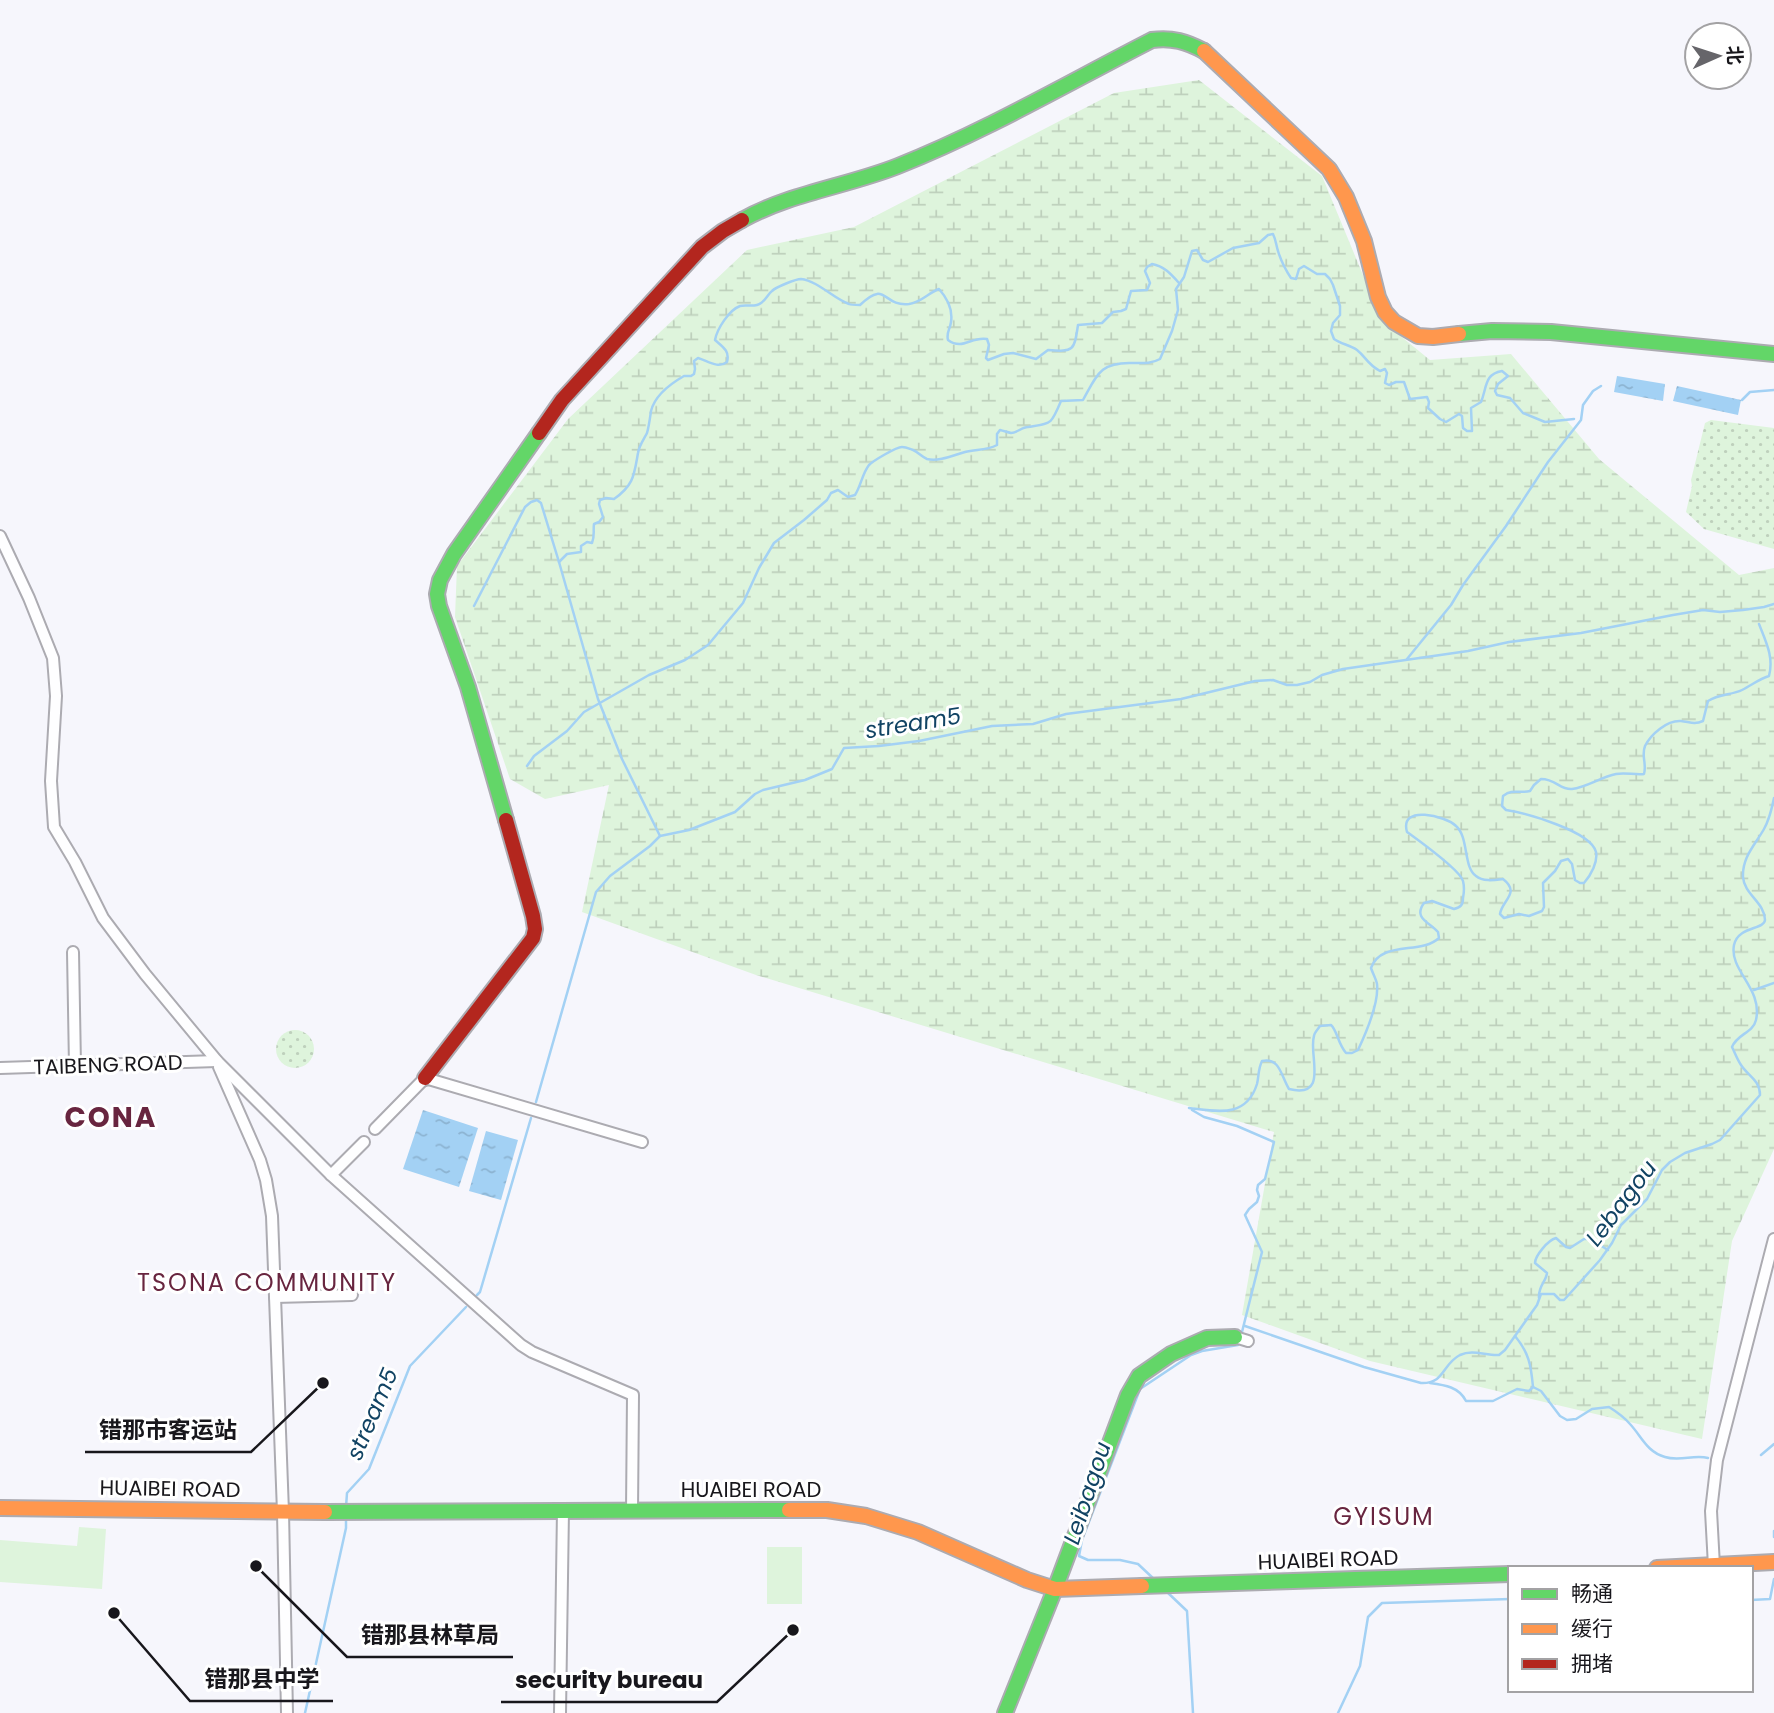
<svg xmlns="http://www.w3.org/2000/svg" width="1774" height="1713" font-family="Poppins,'Noto Sans SC',sans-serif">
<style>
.grass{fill:url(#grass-dots)}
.wetland{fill:url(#wetland-marsh)}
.pitch{fill:#def4dc}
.water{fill:url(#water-ripples)}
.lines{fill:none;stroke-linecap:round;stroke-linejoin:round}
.stream{stroke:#a3d1f4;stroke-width:2.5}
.street-casing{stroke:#acabb1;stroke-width:14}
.fast-casing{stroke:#acabb1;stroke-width:18}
.slow-casing{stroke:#acabb1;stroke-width:18}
.jam-casing{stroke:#acabb1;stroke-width:18}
.street{stroke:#fefeff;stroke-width:10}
.fast{stroke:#63d668;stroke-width:14}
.slow{stroke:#ff974d;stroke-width:14}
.jam{stroke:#b3261e;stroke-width:14}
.labels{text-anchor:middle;stroke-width:6;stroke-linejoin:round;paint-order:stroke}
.street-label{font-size:21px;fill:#18171c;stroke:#fff}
.water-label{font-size:23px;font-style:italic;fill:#114363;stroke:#fff}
.quarter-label{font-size:24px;letter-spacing:2px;fill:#68253f;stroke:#fff}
.district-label{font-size:28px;font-weight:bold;letter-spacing:2px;fill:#68253f;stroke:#fff}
.leader{fill:none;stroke:#18171c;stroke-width:2.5}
.callout-dot{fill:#18171c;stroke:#fff;stroke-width:2.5}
.callout-label{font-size:23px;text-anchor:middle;font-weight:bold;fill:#18171c;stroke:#fff;stroke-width:6;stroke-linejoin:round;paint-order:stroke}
</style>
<defs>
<pattern id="grass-dots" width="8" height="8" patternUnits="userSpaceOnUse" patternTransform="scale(1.75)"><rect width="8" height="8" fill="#def4dc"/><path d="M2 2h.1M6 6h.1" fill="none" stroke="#bed0bc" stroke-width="1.8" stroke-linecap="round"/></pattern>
<pattern id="wetland-marsh" width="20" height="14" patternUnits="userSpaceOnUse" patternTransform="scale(1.75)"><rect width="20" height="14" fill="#def4dc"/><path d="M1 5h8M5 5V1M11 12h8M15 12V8" fill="none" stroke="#bed0bc"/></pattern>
<pattern id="water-ripples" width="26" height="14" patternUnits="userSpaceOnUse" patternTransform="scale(1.75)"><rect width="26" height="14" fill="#a3d1f4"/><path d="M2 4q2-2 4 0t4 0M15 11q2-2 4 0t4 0" fill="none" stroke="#8cb3d1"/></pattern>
</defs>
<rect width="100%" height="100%" fill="#f6f6fc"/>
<!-- grass -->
<g class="grass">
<polygon points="1711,420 1774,428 1774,549 1704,529 1686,512 1692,486 1691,480 1705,423"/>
<circle cx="295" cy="1049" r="19"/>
</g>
<!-- wetland -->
<polygon class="wetland" points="1199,80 1322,176 1382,321 1430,360 1511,354 1599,459 1739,575 1774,568 1774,1149 1732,1241 1702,1439 1370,1361 1242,1315 1274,1132 756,975 582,912 609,785 545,799 510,779 455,617 457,566 568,419 747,250 854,227 1114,93"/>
<!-- pitch -->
<g class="pitch">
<polygon points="79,1527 106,1529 102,1589 0,1582 0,1540 77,1546"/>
<rect x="767" y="1547" width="35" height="57"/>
</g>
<!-- water -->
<g class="water">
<polygon points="1617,376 1665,384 1663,401 1614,392"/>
<polygon points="1677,386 1741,400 1738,415 1673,401"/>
<polygon points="423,1110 478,1128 459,1187 403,1169"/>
<polygon points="486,1131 518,1140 501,1200 469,1191"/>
</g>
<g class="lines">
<!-- stream -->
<g class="stream">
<polyline points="1742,400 1750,392 1774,390"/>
<path d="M559 562 567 554 581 552V546L587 542 592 543C595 536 593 531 594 524L599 522 603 517 599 504 600 500 606 498 614 499C634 485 634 475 638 453 639 446 644 439 647 433 649 426 650 418 651 411 655 395 670 384 684 376H691L694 374 695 369 694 361 698 358C708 361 718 369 727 362 730 351 723 347 715 340 717 329 729 310 740 306 747 304 755 308 761 303 766 300 768 294 772 291 776 287 796 279 801 279 818 281 834 299 849 304 851 305 858 305 860 305 887 279 882 307 909 304 922 302 928 293 939 289 948 299 953 309 951 322 950 330 946 332 948 340 963 351 971 336 987 339L989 345 986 358 988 360 1004 354 1013 353 1036 359 1048 350C1074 352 1074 351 1078 325L1102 323 1113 312 1121 311 1126 309 1131 291 1147 290 1150 283 1145 271 1147 267 1152 264C1164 266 1171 274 1179 283"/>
<polyline points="474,606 525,507 531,502 537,500 541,503 559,562 598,699 622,759 660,836"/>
<polyline points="1407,659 1451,605 1463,585 1506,526 1548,462 1581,420 1583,405 1593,391 1601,386"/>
<path d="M527 766 534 756 567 731 584 712 649 675 685 660 708 645 743 603 759 568 774 543 804 520 827 500 831 493 838 490 848 497 855 495C861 486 862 474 869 465 873 461 896 447 902 447 906 447 910 449 913 450 918 452 922 457 927 459 939 462 954 455 965 452 976 449 986 451 997 445V434L1000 430C1004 431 1007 432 1011 433 1017 433 1022 427 1028 427 1052 423 1051 425 1061 401L1083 400C1097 375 1100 362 1132 363 1142 363 1151 364 1160 359L1172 331 1178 310 1176 289 1184 277 1192 251 1197 250 1203 260 1208 262 1233 248 1259 243 1268 235 1273 234C1276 240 1276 245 1278 251 1281 261 1285 269 1291 278L1296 279 1299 269 1304 266 1317 274H1325L1330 279 1333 285 1340 306V315L1333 323 1331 331 1334 339C1341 344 1350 345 1357 350 1366 357 1367 364 1380 371L1385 369 1387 373 1385 383 1389 385 1396 382H1404L1410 399 1427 397 1429 402 1428 408 1440 419 1446 422 1459 414 1462 416 1463 428 1467 431H1472L1471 408 1481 402C1487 388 1484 374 1502 371L1508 376 1498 384 1495 391 1497 395 1510 398 1523 413 1545 422 1574 419"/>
<polyline points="1754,990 1774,983"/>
<polyline points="536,1102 596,892 610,876 650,846 660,836 689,830 735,812 755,794 763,790 805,780 832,769 844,748 879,746 919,741 992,726 1033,724 1066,714 1181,699 1255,681 1273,680 1287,685 1297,685 1310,682 1322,675 1343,669 1468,651 1509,642 1581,633 1673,615 1703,610 1720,612 1743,610 1764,607 1774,604"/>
<path d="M1189 1108C1216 1111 1246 1119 1257 1084 1259 1076 1258 1069 1262 1061 1280 1057 1281 1076 1289 1089 1330 1099 1308 1054 1314 1036 1314 1033 1318 1029 1320 1026L1331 1025C1337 1030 1338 1044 1346 1053H1352L1358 1050C1366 1033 1379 1003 1377 984 1376 979 1373 974 1371 968 1381 940 1421 955 1439 938L1438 932C1429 922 1413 918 1424 903L1432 901 1454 909C1461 907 1463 905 1463 898 1464 893 1464 885 1463 881 1460 870 1418 840 1407 832 1399 804 1446 816 1456 826 1469 837 1463 867 1476 876 1483 882 1495 880 1503 879 1521 893 1502 900 1500 914L1504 918 1519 914 1529 916 1542 911 1544 907 1543 883 1555 871 1561 861 1568 859 1572 864 1575 880 1580 883H1584C1591 875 1598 862 1596 852 1591 831 1525 813 1506 810L1502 806 1503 796C1513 788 1519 794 1530 791L1534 785 1541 779C1556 779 1560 790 1572 789 1587 787 1601 777 1616 774 1625 772 1634 775 1644 774 1647 764 1641 756 1645 746 1651 734 1667 720 1681 721 1690 722 1694 725 1703 721L1708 701C1719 694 1732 695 1742 690 1752 685 1759 679 1769 676 1774 657 1766 642 1759 624"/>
<polyline points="1192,1110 1204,1117 1237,1126 1274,1142 1265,1179 1258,1185 1257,1190 1259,1196 1257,1202 1249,1209 1245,1215 1262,1252 1241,1336"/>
<polyline points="477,1295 480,1292 531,1118"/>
<path d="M1539 1298C1538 1286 1546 1282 1547 1273L1535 1263C1535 1256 1548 1240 1556 1238L1566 1247 1570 1248 1584 1239H1590L1608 1250"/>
<path d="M1245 1326 1364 1367 1421 1383C1445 1384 1442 1364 1460 1355 1473 1349 1486 1356 1499 1355L1505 1350 1537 1305 1541 1294H1554L1560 1300H1564L1600 1260 1612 1243 1621 1225 1647 1199 1662 1170 1670 1162 1685 1153 1712 1144 1720 1140 1760 1095C1760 1080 1748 1076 1741 1065 1737 1059 1735 1053 1732 1047 1737 1034 1753 1033 1756 1020 1763 988 1729 971 1734 945 1738 926 1764 930 1765 920 1765 903 1744 894 1743 877 1742 857 1755 845 1764 829 1769 820 1772 808 1774 798"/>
<path d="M1515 1336C1529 1353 1531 1365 1533 1387"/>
<path d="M1430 1383C1445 1385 1459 1387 1466 1401H1493L1517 1389 1529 1391 1533 1387"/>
<path d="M1533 1387 1541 1391 1560 1416 1567 1420 1576 1419 1592 1409 1609 1407C1617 1412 1624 1417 1630 1424 1642 1437 1647 1452 1665 1457 1680 1462 1694 1454 1708 1458"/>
<polyline points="1761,1455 1774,1444"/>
<polyline points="346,1507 347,1493 369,1469 410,1366 466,1307"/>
<polyline points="1774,1531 1774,1537"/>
<polyline points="1155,1580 1138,1564 1120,1560 1088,1560 1079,1556 1082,1540 1140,1389 1191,1355 1202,1351 1238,1345 1239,1342"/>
<polyline points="1167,1592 1187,1611 1193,1713"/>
<polyline points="1751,1600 1770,1599 1774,1579"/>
<polyline points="305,1713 346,1528 346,1517"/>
<polyline points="1338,1713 1360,1666 1368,1617 1382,1603 1510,1599"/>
</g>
<defs>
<g id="street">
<polyline points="0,536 29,598 53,658 56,696 51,781 54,827 75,862 103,918 145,974 217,1061 331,1175 521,1345 532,1352 633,1395 632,1511"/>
<polyline points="73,952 75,1066"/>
<polyline points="219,1067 260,1160 266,1180 272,1216 283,1512 287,1713"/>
<polyline points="0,1068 217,1061"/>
<polyline points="375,1129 425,1078 642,1142"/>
<polyline points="331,1175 364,1142"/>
<polyline points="275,1297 352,1295"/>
<polyline points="1235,1337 1248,1341"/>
<polyline points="1714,1566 1711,1511 1717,1460 1774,1239"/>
<polyline points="560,1713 563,1510"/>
</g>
<g id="fast">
<path d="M742 220C790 193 848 186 898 166 986 131 1068 83 1152 40 1172 37 1187 42 1204 51"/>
<polyline points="1459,334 1492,331 1551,332 1774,354"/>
<polyline points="506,820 468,687 439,606 437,594 440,580 454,554 539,433"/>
<polyline points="325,1512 789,1510"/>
<polyline points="1142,1586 1510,1574"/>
<polyline points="1005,1713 1055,1589 1128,1395 1139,1376 1171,1354 1207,1338 1235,1337"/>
</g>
<g id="slow">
<polyline points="1204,51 1329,169 1346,197 1364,241 1378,297 1385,312 1394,322 1418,336 1433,337 1459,334"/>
<polyline points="0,1508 325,1512"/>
<polyline points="789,1510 827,1510 866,1516 918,1532 1027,1580 1055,1589 1142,1586"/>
<polyline points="1657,1568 1774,1562"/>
</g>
<g id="jam">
<polyline points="539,433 562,400 702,247 723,231 742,220"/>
<polyline points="425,1078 533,938 535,929 533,916 506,820"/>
</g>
</defs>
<!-- street casing -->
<use href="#street" class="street-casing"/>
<!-- fast casing -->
<use href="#fast" class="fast-casing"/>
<!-- slow casing -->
<use href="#slow" class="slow-casing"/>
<!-- jam casing -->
<use href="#jam" class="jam-casing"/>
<!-- street -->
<use href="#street" class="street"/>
<!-- fast -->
<use href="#fast" class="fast"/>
<!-- slow -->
<use href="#slow" class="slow"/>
<!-- jam -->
<use href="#jam" class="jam"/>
</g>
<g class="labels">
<!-- street labels -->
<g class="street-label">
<text transform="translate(108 1065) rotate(-2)" y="7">TAIBENG ROAD</text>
<text transform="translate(170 1489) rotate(1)" y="7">HUAIBEI ROAD</text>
<text x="751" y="1497">HUAIBEI ROAD</text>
<text transform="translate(1328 1560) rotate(-2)" y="7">HUAIBEI ROAD</text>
</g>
<!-- water labels -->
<g class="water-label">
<text transform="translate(913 723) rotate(-9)" y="8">stream5</text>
<text transform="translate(1621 1203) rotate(-53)" y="8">Lebagou</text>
<text transform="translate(372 1414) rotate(-67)" y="8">stream5</text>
<text transform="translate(1087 1493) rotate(-72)" y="8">Leibagou</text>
</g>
<!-- quarter labels -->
<g class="quarter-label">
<text x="267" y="1291">TSONA COMMUNITY</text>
<text x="1384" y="1525">GYISUM</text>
</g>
<!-- district labels -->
<g class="district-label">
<text x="111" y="1127">CONA</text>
</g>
</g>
<!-- callouts -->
<path class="leader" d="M323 1383L251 1452H85M256 1566L347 1657H513M114 1613L190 1701H333M793 1630L717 1702H501"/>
<g class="callout-dot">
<circle cx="323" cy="1383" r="7"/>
<circle cx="256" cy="1566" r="7"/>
<circle cx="114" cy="1613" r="7"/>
<circle cx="793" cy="1630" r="7"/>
</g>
<g class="callout-label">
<text x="168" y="1438">错那市客运站</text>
<text x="430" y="1643">错那县林草局</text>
<text x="262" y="1687">错那县中学</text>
<text x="609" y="1688">security bureau</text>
</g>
<!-- legend -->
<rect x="1508" y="1566" width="245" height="126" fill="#ffffff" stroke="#a3a2a4" stroke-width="2"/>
<rect x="1522" y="1589" width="35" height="10" fill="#63d668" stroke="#a3a2a4" stroke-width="2"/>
<text x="1571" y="1601" font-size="21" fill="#18171c">畅通</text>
<rect x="1522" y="1624" width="35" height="10" fill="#ff974d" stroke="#a3a2a4" stroke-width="2"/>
<text x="1571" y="1636" font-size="21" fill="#18171c">缓行</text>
<rect x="1522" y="1659" width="35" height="10" fill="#b3261e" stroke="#a3a2a4" stroke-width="2"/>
<text x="1571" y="1671" font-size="21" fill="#18171c">拥堵</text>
<!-- north arrow -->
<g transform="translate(1718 56) rotate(87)"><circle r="33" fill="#ffffff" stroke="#a3a2a4" stroke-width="2"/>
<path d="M0-5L12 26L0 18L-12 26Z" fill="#66656a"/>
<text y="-10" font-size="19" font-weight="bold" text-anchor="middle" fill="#18171c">北</text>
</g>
</svg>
